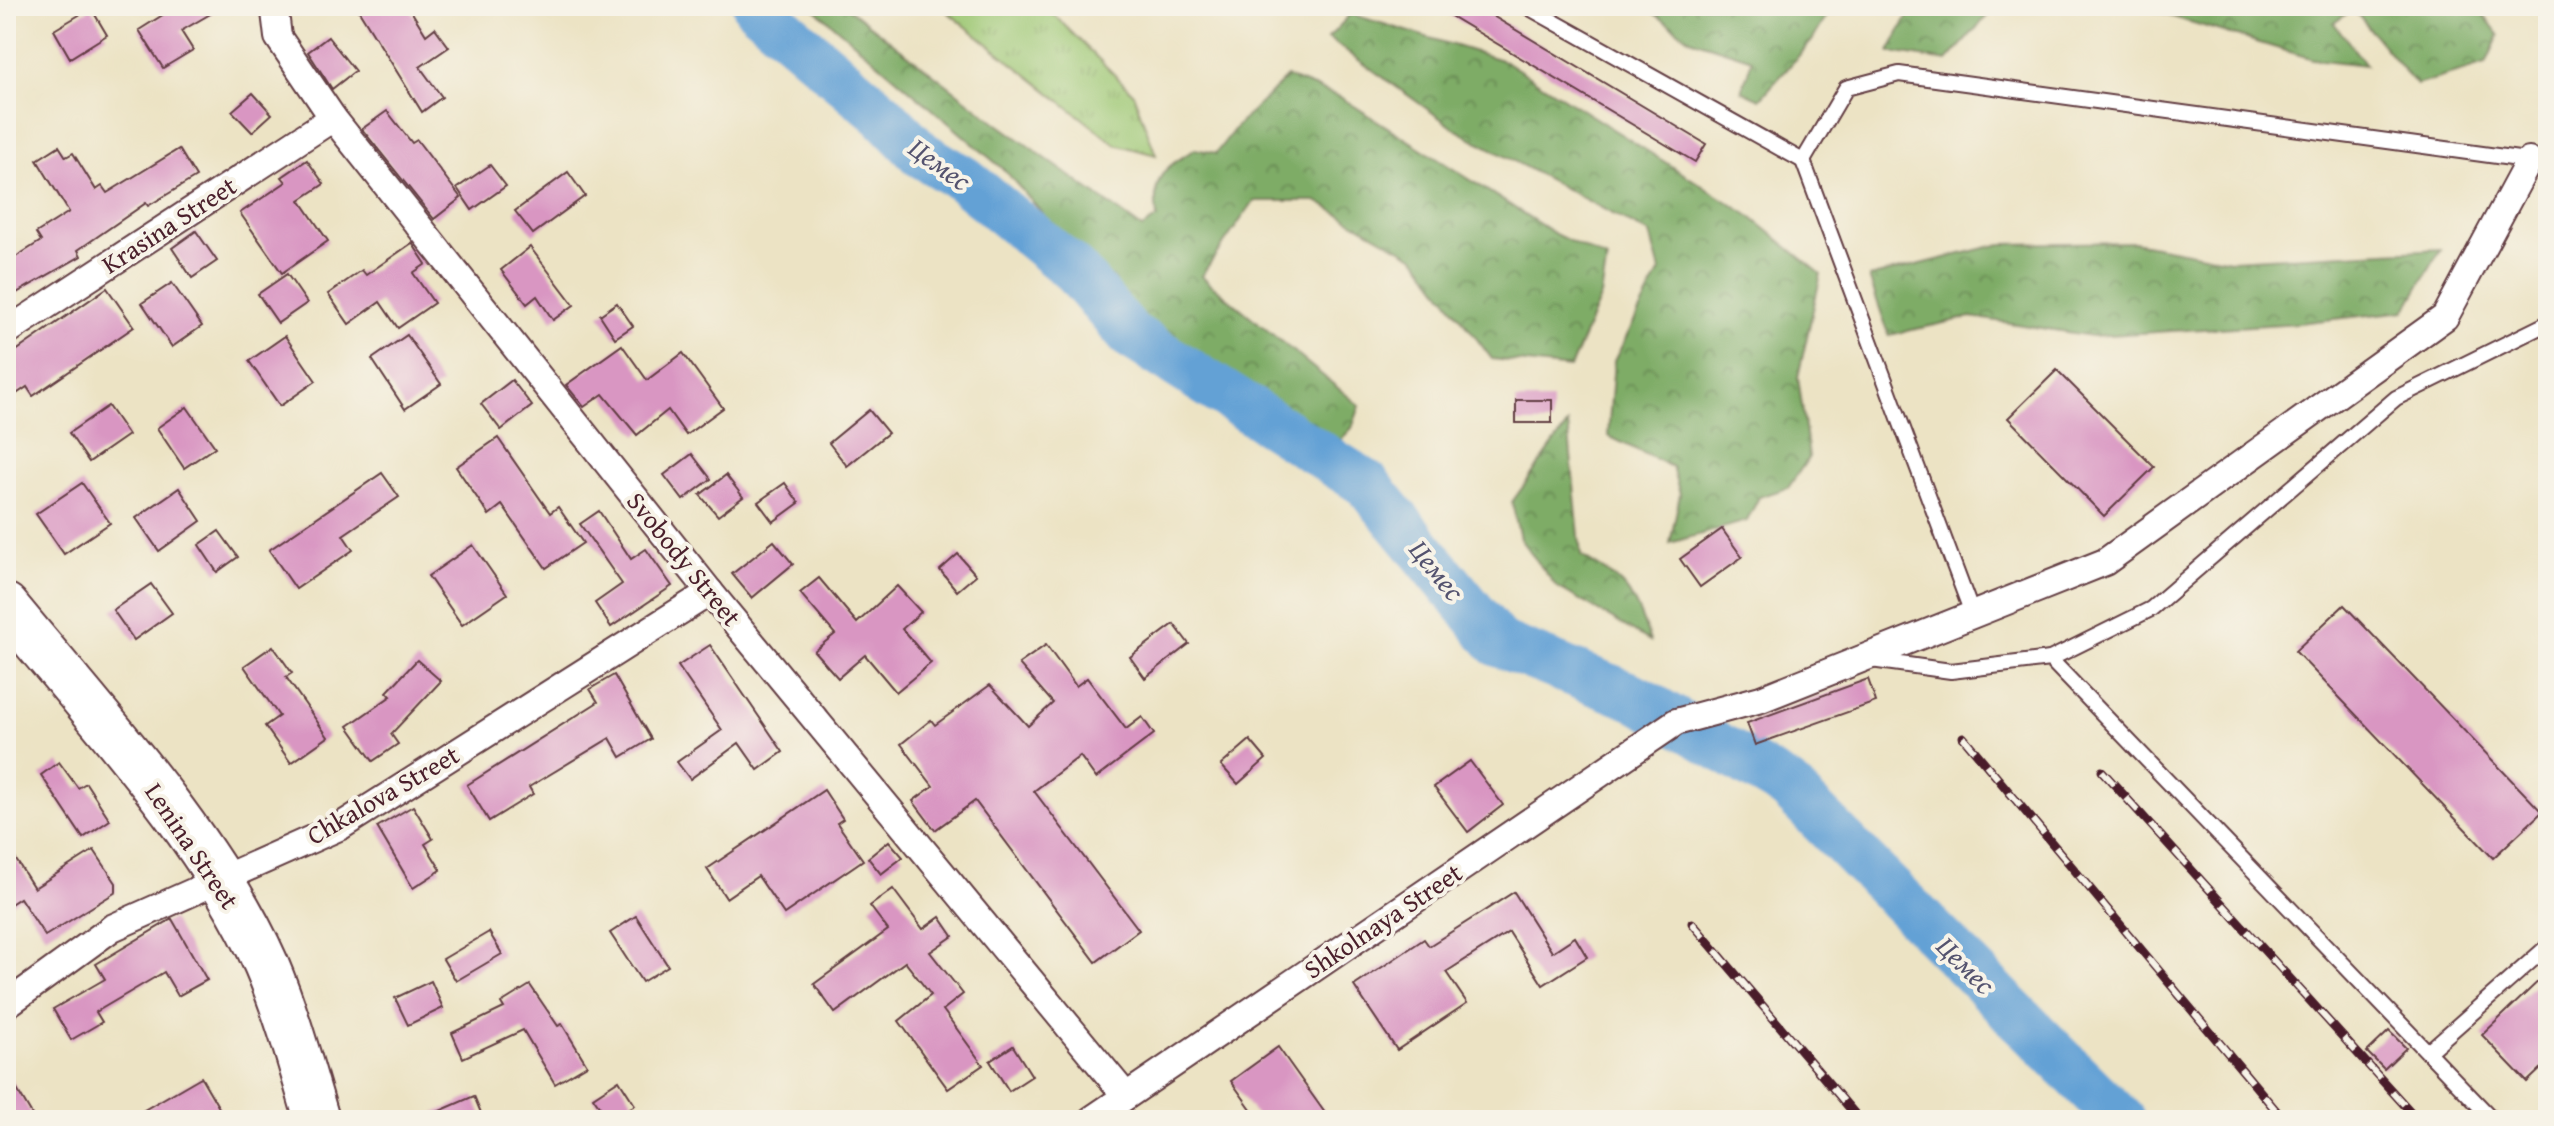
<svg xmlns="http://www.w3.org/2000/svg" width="2554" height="1126" font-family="'Gentium Book Plus',serif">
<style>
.grass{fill:url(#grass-tufts);stroke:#747450;stroke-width:2}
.forest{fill:url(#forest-crowns);stroke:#646648;stroke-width:2}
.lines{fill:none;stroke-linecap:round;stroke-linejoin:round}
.river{stroke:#64a1d5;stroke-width:48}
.building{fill:#d996c2}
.lane-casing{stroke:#623c42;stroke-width:18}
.street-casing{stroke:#623c42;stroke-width:30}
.highway-casing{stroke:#623c42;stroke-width:48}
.lane{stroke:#fff;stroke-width:14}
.street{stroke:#fff;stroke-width:26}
.highway{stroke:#fff;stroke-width:44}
.rail-casing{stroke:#4a1f2b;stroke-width:9}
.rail{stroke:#f7f3e8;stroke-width:6;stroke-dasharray:18;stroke-linecap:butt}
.labels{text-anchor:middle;stroke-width:8;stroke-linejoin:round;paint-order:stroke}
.street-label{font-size:26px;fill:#4a1f2b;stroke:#f7f3e8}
.water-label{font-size:28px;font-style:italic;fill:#54536f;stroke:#f7f3e8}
</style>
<defs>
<pattern id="grass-tufts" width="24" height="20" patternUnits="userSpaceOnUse" patternTransform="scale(2)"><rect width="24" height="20" fill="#9ec874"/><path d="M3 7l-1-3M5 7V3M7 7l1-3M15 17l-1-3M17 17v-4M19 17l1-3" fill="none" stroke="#8aab65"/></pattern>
<pattern id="forest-crowns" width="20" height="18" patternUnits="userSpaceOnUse" patternTransform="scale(2)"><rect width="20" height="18" fill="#7eac66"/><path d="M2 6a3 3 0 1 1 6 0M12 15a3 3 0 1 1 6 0" fill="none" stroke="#698b54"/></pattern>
</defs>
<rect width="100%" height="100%" fill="#f7f3e8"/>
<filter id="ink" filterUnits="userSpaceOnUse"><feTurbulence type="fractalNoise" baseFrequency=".0125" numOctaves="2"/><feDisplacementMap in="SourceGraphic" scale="16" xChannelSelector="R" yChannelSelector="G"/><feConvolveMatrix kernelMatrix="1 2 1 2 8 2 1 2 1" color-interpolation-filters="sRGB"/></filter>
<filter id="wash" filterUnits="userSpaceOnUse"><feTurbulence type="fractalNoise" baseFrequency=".006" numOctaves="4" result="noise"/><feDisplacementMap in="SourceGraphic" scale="32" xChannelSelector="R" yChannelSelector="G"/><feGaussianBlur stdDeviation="1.8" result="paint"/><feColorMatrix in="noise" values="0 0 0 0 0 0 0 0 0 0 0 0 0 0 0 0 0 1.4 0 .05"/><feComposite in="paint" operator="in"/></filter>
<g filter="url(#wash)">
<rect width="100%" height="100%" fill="#ece3c4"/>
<!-- grass -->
<polygon class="grass" points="940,6 1045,6 1133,93 1156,155 1115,144"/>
<!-- forest -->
<g class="forest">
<path d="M811 6H845L998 124 1142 228 1157 218C1152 175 1162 170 1195 149L1216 153 1237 126 1287 77 1340 97 1557 235 1607 259 1601 296 1570 368 1492 359 1415 257 1316 201H1254L1201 276 1360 406 1352 428 1330 451 1139 323 1004 170Z"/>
<polygon points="1644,6 1833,6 1812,41 1760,99 1742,91 1752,59 1690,39"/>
<polygon points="1913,6 1996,6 1947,61 1889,52"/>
<polygon points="2137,6 2477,6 2499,35 2486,64 2416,85 2353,9 2334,23 2366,65 2313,59"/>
<polygon points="1351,14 1505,61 1747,214 1821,274 1798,377 1809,457 1788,488 1759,497 1747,521 1670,543 1680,494 1672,467 1608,436 1614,361 1660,271 1650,234 1458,131 1328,38"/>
<polygon points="2134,242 2231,260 2441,249 2405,311 2299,323 2092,336 1971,317 1889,335 1869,277 2001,244"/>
<path d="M1568 424 1581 556C1627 583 1633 591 1650 641L1556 586 1520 539 1512 502Z"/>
</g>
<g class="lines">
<!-- river -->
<polyline class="river" points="756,6 882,114 921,154 963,179 1075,271 1129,334 1367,484 1498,643 1636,698 1788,787 2121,1120"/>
</g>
<g id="blocks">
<!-- building -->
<g class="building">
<polygon points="177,6 224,6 181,31 193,50 163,68 139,30"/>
<polygon points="356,6 408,6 426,35 435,28 449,47 420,67 442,97 422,112"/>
<polygon points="1434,6 1476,6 1706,144 1695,162"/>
<polygon points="91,8 107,35 70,58 54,30"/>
<polygon points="328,37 355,71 332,89 308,52"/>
<polygon points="253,93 272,114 252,132 232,111"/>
<polygon points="387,111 412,143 417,140 461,198 434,219 362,129"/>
<polygon points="59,146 66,157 73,153 96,190 102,186 107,193 179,149 196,177 148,206 146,203 78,250 81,256 6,299 6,263 41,241 36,233 69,212 37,160"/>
<polygon points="307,160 324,184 300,200 328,241 282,273 240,213 286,182 282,177"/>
<polygon points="490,165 506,186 472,210 457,188"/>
<polygon points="568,172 585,196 533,234 515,211"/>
<polygon points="196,231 217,261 192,278 172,248"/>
<polygon points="412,243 426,264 413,273 434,303 398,328 380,302 349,324 328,294 362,270 366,275"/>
<polygon points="530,247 574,305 553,320 537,296 527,304 501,270"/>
<polygon points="287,274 307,303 278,323 258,294"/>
<polygon points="172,283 202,326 172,347 142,303"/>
<polygon points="107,288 134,327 33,396 27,387 6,401 6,358"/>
<polygon points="617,303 633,326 615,338 600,315"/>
<polygon points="407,335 441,384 405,409 372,359"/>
<polygon points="285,336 316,381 280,406 249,361"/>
<polygon points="622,345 647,380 683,353 723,408 686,435 668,410 637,435 603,394 584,407 566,385"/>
<polygon points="2057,370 2154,467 2104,516 2008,418"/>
<polygon points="512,380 532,406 501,430 481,404"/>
<rect x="1516" y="400" width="36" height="23"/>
<polygon points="108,406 128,435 89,462 69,433"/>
<polygon points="187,407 215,447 184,468 157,428"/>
<polygon points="869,410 888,433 847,466 829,443"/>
<polygon points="498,438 550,513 558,507 583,543 546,568 502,505 489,515 456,467"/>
<polygon points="692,454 711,479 683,500 664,475"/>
<polygon points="382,473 399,497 343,535 353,550 296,589 269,550"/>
<polygon points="726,475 743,497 718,516 700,495"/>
<polygon points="82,483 110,523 64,554 36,514"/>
<polygon points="785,483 799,503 773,522 758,502"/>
<polygon points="179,488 201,521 159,551 136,518"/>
<polygon points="599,511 631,559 646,549 672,586 611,627 595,603 622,584 580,524"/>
<polygon points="1722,529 1742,557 1700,587 1680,559"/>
<polygon points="219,531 238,557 217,572 199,545"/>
<polygon points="774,541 793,564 752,598 732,574"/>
<polygon points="473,545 507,594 462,625 428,576"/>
<polygon points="958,554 976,575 957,591 940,570"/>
<polygon points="819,578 857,623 897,586 921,612 902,629 931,663 896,692 865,655 838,678 814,651 835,634 800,593"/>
<polygon points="151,584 172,613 134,640 113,610"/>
<polygon points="2344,605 2542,812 2493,858 2295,651"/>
<polygon points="1174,624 1189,644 1145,678 1130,657"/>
<polygon points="710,645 783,752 758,770 739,743 690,779 677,762 722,730 678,666"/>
<polygon points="1046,645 1076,686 1087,678 1126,729 1142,717 1154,734 1096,778 1080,756 1034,791 1139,930 1096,962 975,801 935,830 913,801 933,786 901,744 931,720 935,725 990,685 1028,726 1053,703 1019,664"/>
<polygon points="273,646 292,673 286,677 328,737 291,763 265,726 279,716 244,666"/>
<polygon points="417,660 441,681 391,734 398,744 373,761 348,726 391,696 387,692"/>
<polygon points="614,675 651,739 621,757 610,738 529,787 533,794 489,821 467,785 598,702 590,689"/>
<polygon points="1868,679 1876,702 1755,745 1747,723"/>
<polygon points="1250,740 1266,759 1238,784 1221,765"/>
<polygon points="1470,761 1503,805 1468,832 1434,787"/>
<polygon points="59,762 78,788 86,783 110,820 83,838 41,775"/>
<polygon points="824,790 843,819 837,823 863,860 784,914 758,876 726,898 707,869"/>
<polygon points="413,806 433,839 425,844 441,870 413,888 377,827"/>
<polygon points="889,841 903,857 881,874 868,858"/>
<polygon points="6,844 34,888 94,850 116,883 116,892 45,936 20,898 6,907"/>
<polygon points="893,889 923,929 940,917 953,936 930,952 963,994 943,1010 983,1065 948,1089 899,1021 931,995 905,962 835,1013 814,984 888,930 870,906"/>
<polygon points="1514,892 1552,952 1575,937 1587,957 1543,985 1509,932 1446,972 1467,1003 1397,1050 1354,986 1424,939 1429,946"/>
<polygon points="636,916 668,966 642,982 610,933"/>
<polygon points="172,919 207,980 178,996 164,972 96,1012 102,1022 71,1040 53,1009 105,979 96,964"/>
<polygon points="489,932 502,954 456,981 443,959"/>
<polygon points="2548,972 2548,1062 2527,1082 2482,1035"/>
<polygon points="431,981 443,1008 408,1025 395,998"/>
<polygon points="530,985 558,1026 562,1024 587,1065 555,1084 523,1030 463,1058 452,1033 504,1008 501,1003"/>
<polygon points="2389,1031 2406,1048 2384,1069 2367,1052"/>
<polygon points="1013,1046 1032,1076 1009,1091 990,1061"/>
<polygon points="1278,1047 1330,1120 1259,1120 1231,1081"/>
<polygon points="6,1071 35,1120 6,1120"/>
<polygon points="201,1077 226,1120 127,1120"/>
<polygon points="619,1080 635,1105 609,1120 593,1097"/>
<polygon points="474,1096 484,1120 419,1120"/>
</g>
</g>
</g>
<g filter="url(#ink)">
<use href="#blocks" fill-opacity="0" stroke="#623c42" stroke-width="2"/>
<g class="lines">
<defs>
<g id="lane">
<polyline points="1526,6 1803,161"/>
<polyline points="1973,616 1803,161 1846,88 1899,74 2548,163"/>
<polyline points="2050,659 2493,1120"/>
<polyline points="1871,660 1951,671 2050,659 2151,609 2396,398 2548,323"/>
<polyline points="2429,1051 2548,946"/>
</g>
<g id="street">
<polyline points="280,6 275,12 278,37 333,118 710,592 1126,1096"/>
<polyline points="6,332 333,118"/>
<polyline points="6,1005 112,928 341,826 710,592"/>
<polyline points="1091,1120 1676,722 1761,699 2105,562 2445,317 2529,161"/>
</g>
<path id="highway" d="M6 606C93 712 211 839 266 964 287 1013 302 1069 317 1120"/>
</defs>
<!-- lane casing -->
<use href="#lane" class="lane-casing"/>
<!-- street casing -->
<use href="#street" class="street-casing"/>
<!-- highway casing -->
<use href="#highway" class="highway-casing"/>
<!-- lane -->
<use href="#lane" class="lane"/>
<!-- street -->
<use href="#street" class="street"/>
<!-- highway -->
<use href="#highway" class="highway"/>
<defs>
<g id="rail">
<polyline points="1963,737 2284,1120"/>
<polyline points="2102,771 2418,1120"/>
<polyline points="1692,923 1860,1120"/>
</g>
</defs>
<!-- rail casing -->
<use href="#rail" class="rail-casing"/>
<!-- rail -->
<use href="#rail" class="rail"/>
</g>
</g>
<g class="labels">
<!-- street labels -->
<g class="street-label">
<text transform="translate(169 225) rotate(-33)" y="9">Krasina Street</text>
<text transform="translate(684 559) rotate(51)" y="9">Svobody Street</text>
<text transform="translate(383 795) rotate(-30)" y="9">Chkalova Street</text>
<text transform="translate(192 846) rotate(56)" y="9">Lenina Street</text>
<text transform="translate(1383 921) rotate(-34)" y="9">Shkolnaya Street</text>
</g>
<!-- water labels -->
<g class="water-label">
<text transform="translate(940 164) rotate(36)" y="10">Цемес</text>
<text transform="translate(1437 570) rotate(51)" y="10">Цемес</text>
<text transform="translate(1966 965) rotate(45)" y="10">Цемес</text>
</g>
</g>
<!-- margin -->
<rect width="2554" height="1126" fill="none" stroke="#f7f3e8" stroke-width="32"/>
</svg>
